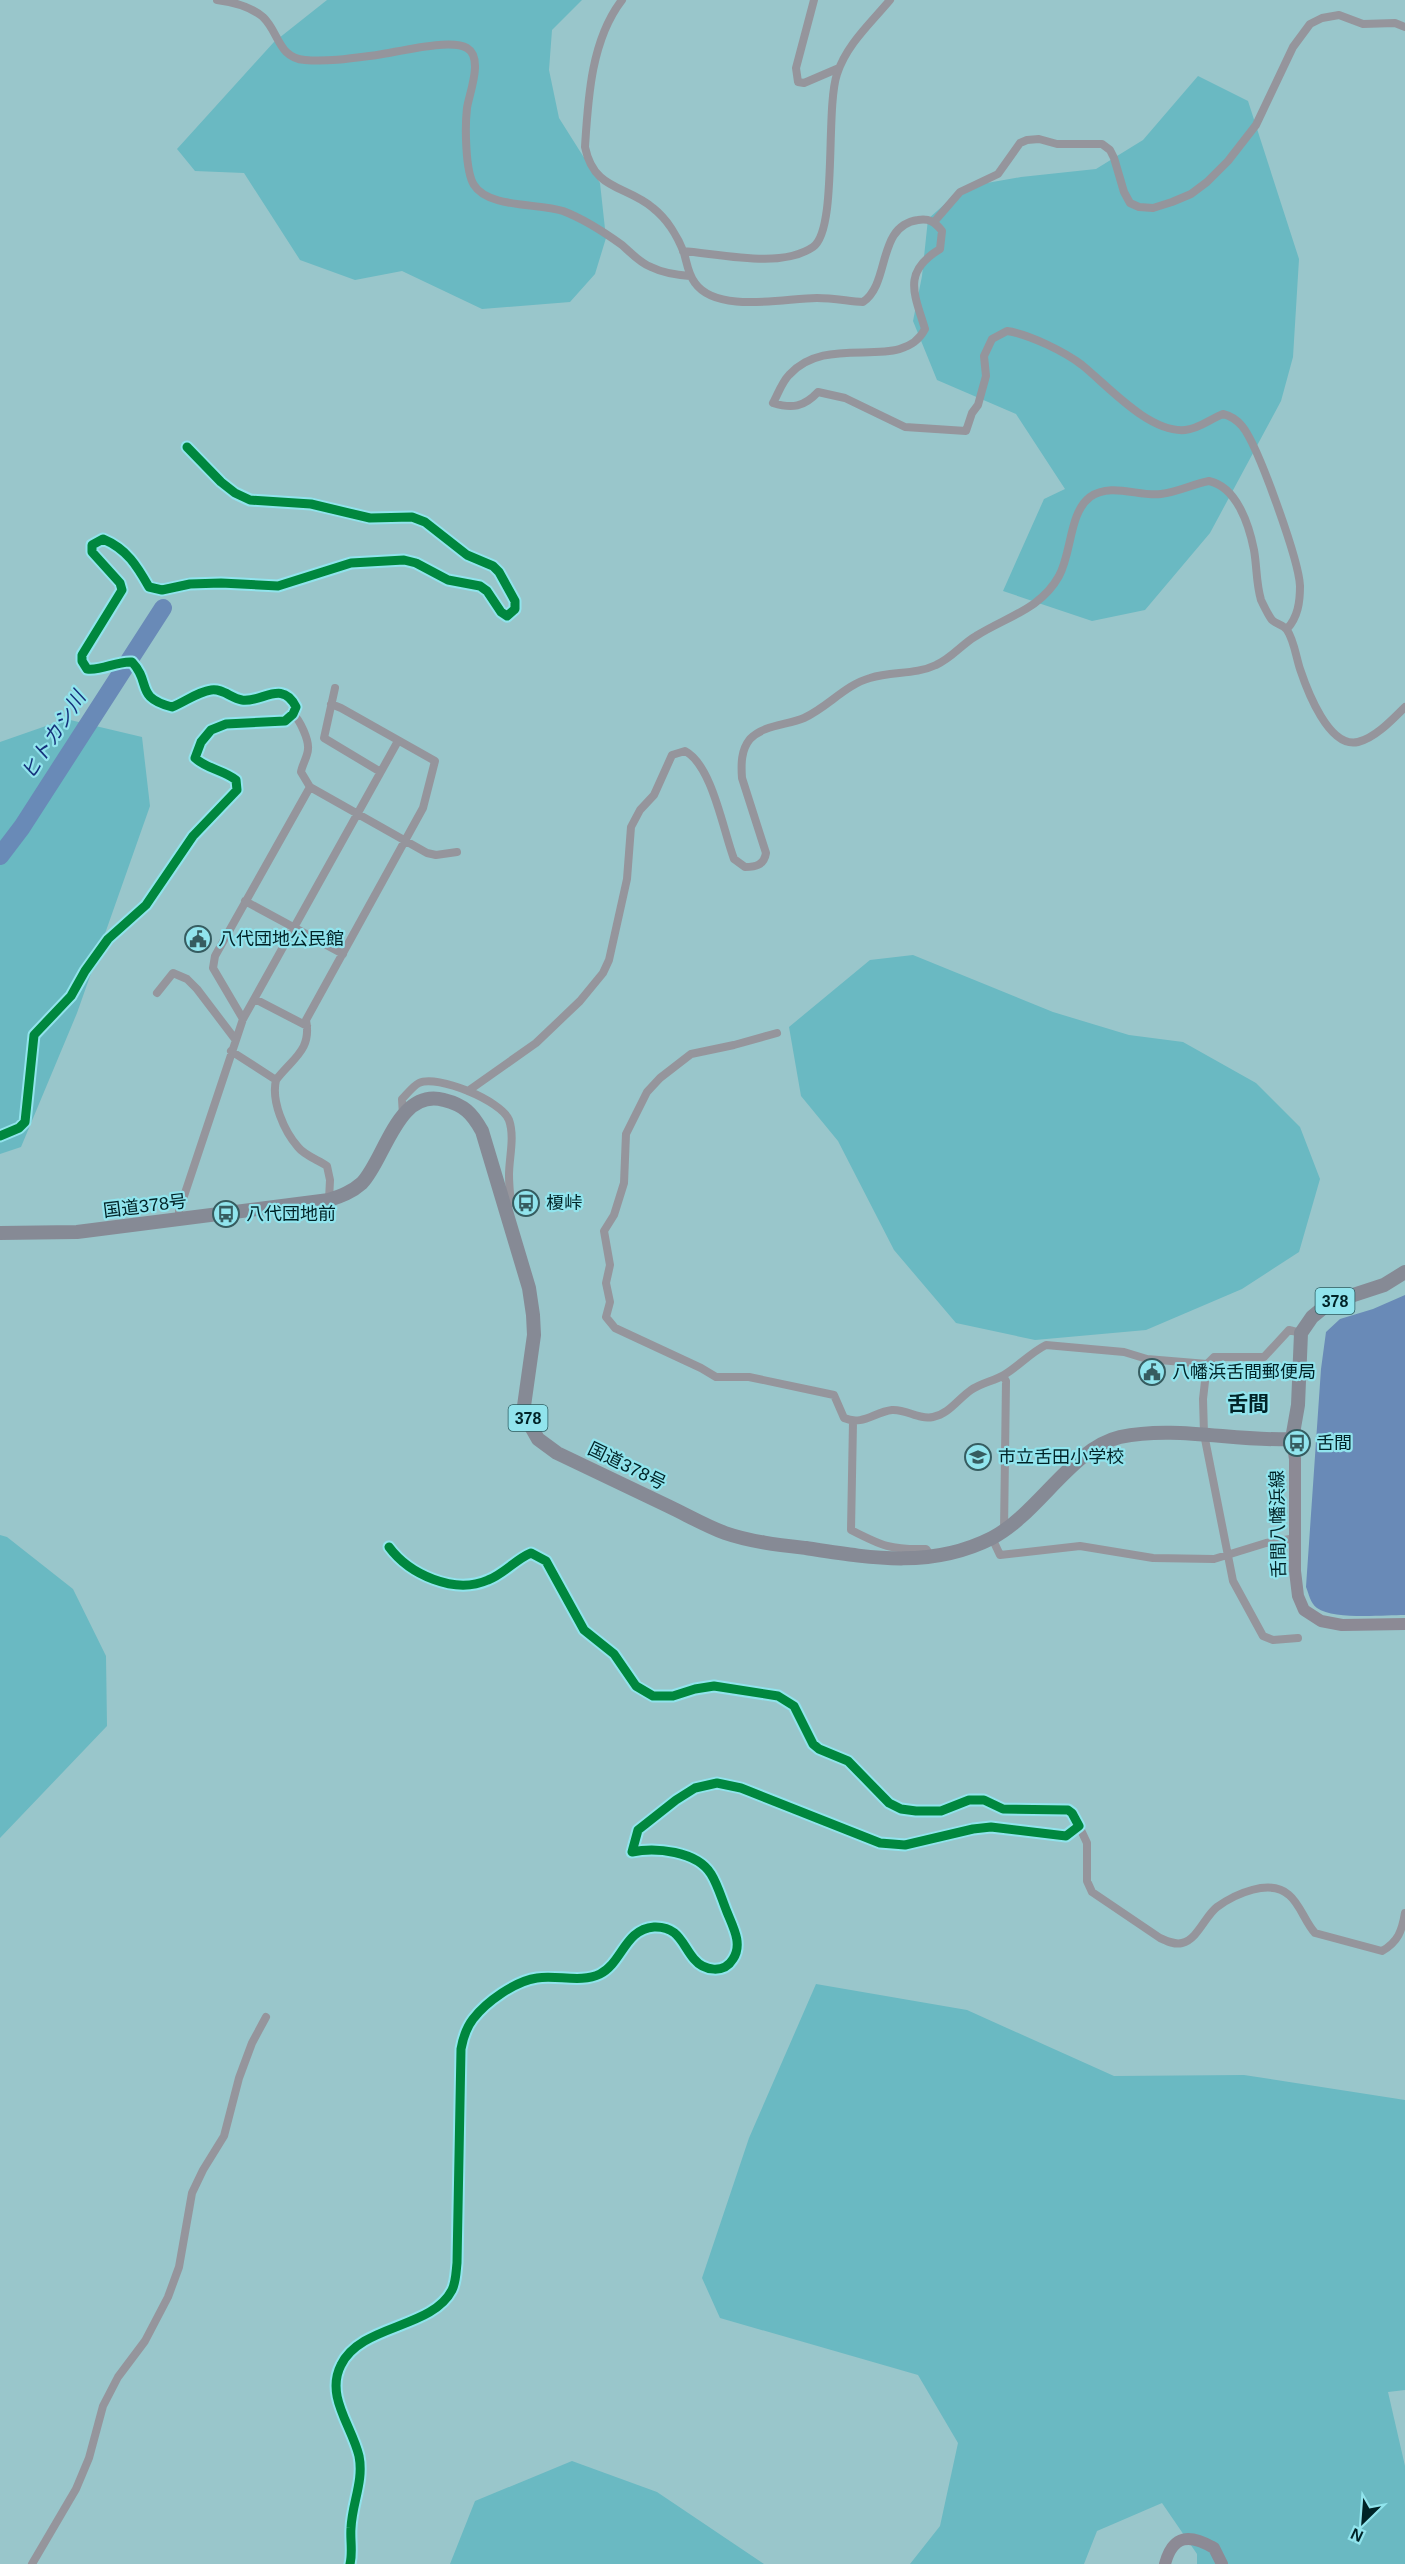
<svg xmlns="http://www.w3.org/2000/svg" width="1405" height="2564" font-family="Arial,'Noto Sans JP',sans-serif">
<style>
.green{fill:#6ab9c2}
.water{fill:#698ab7}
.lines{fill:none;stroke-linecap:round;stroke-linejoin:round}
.river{stroke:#698ab7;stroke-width:18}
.minor{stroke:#95959c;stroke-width:8}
.secondary{stroke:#8c8a95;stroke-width:12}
.trunk{stroke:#868a95;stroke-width:14}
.cycleway-casing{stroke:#91e4ed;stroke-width:13}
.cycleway{stroke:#00873e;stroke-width:9}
.labels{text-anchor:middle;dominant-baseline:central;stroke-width:4.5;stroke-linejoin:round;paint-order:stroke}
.shield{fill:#91e4ed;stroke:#2c5d62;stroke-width:1.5}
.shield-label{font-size:16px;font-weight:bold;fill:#002327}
.poi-label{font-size:18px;fill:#002327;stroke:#91e4ed;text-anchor:start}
.street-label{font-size:18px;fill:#002327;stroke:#91e4ed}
.water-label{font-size:20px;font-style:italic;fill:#15317b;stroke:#91e4ed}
.quarter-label{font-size:21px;font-weight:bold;fill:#002327;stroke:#91e4ed}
</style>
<rect width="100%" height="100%" fill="#99c6cb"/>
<path class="green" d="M 327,0 L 582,0 L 552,30 L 549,70 L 559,118 L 600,183 L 606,238 L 595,274 L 570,302 L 482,309 L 402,271 L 355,280 L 300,260 L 244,173 L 195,171 L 177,149 L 274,42 Z
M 1198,76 L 1248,101 L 1299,259 L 1293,357 L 1281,401 L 1210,533 L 1145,610 L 1092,621 L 1003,591 L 1044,499 L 1065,489 L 1016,414 L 937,380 L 913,321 L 922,276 L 928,219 L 964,187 L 1021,177 L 1096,169 L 1143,140 Z
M 66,719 L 142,737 L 150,806 L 77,1013 L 21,1147 L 0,1154 L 0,742 Z
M 913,955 L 1053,1012 L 1129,1035 L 1183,1042 L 1256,1083 L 1300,1127 L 1320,1179 L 1299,1252 L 1242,1289 L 1146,1330 L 1035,1340 L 956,1323 L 894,1250 L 838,1141 L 801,1096 L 789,1027 L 870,960 Z
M 0,1535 L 7,1537 L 73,1589 L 106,1656 L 107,1726 L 0,1838 Z
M 816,1984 L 967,2010 L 1114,2076 L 1244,2075 L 1405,2100 L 1405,2390 L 1388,2392 L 1405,2466 L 1405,2564 L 1197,2564 L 1197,2554 L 1162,2503 L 1097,2531 L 1084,2564 L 910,2564 L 940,2526 L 958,2443 L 918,2375 L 720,2318 L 702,2278 L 749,2138 Z
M 572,2461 L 657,2492 L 764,2564 L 450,2564 L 475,2501 Z"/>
<path class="water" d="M 1405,1295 L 1405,1615 C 1383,1615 1334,1620 1317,1608 C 1310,1603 1309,1594 1306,1587 L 1321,1369 L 1326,1332 L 1340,1319 L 1373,1309 Z"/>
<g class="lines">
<path class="river" d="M 0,856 L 22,827 L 163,608"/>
<path class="minor" d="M 217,0 C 233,2 250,6 263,17 C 279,32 278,58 305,60 C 329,62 354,58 377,55 C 398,52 451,38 467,48 C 484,58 469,94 467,108 C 465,125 465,171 474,185 C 488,208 538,203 563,211 C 584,219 604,232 622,245 C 631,253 640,263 651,267 C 663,273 677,275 690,276
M 622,0 C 591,40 588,99 585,147 C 594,191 626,185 653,208 C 667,219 678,237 684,253 C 687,263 688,274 695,283 C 717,314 785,298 817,298 C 833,298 848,301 863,302 C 891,283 876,226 918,220 C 929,218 935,222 942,231 L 940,249 C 902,272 914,293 925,329 C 902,374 828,331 789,375 C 782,382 778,394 773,403 C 792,409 804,407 818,392 L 845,398 L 905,427 L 966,431 L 972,413 L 978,405 L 986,376 L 984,356 L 992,339 L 1007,331 C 1029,334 1065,352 1082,365 C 1108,386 1149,433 1185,430 C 1199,429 1210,419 1223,414 C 1231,416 1237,420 1242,426 C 1258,445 1299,561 1300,586 C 1300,602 1298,617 1287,629
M 814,0 L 796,68 L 798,82 L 804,83 L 839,68
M 934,222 L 960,192 L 998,174 L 1020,143 L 1027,140 L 1039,139 L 1057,144 L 1102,144 L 1110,150 L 1114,158 L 1124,192 L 1130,203 L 1139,207 L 1153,208 L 1172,202 L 1191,194 L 1207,182 L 1228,161 L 1256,125 L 1293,47 L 1310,24 L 1322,18 L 1339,15 L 1363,24 L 1395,23 L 1405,27
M 683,251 C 720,254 781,269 813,247 C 838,230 825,110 837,74 C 847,44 870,24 890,0
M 335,688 L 324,738 L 379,771
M 293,714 C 300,720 309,740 308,749 C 308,756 302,765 301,772 L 310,787 L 427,853 L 436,855 L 457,852
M 245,901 L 343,954
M 157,993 L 173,973 L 187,979 L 197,989 L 235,1039
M 255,999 L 307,1026
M 243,1019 L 213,968 L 215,956 L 310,787
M 777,1033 L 734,1045 L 691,1054 L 660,1078 L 647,1092 L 626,1134 L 624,1183 L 614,1215 L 604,1231 L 610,1265 L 606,1283 L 610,1302 L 606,1317 L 615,1328 L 701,1368 L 716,1377 L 749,1377 L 834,1395 L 844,1418 C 863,1426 874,1412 892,1410 C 907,1409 918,1420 933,1417 C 949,1414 958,1399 971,1390 C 981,1383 994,1381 1004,1375 C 1019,1366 1030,1353 1046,1345 L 1124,1352 L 1147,1359 L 1207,1364
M 231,1051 L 276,1080 C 271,1101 284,1131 298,1147 C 304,1155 318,1160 327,1166 L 330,1180 L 329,1200
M 276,1080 C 293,1058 312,1050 306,1020 L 423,808 L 435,761 L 341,708 L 331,704
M 468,1091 L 536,1043 L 580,1001 L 603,973 L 609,960 L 627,879 L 631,827 L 640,810 L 654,795 L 672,755 L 685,751 C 712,765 723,830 734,859 L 745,867 C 756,867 764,865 766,853 L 742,778 C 741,764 741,750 750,739 C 763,725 788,725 804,718 C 828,707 845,685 870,678 C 892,671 915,675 936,665 C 952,658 962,644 976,636 C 1006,617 1041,609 1059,576 C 1072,552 1069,513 1090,497 C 1111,482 1139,497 1161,494 C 1178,492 1193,484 1209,481 C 1237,487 1249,525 1254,550 C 1257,567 1256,583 1261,600 C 1264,606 1268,615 1272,620 C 1276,624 1284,625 1287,630 C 1294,640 1296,657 1300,669 C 1307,690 1329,749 1358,742 C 1375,738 1392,720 1405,707
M 403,1115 L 402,1099 C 407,1094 413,1086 419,1083 C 437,1074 502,1101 509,1120 C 515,1137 509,1158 509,1175 C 509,1184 510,1194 511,1203 L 504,1208
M 0,1136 L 19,1128 L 25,1122 L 34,1035 L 71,996 L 85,971 L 108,939 L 146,905 L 193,836 L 237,790 L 236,780 C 223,770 207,769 195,758 L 201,742 L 211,730 L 226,724 L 285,721 L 293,714 L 296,707 C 282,679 262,703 242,700 C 231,698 222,688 211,690 C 197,692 185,702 172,707 C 134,697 152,683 132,662 C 116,661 102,671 87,669 L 82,661 L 82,655 L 122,590 L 120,583 L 92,552 L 92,545 L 103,539 C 127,549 137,566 149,587 L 162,590 L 190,584 L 221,583 L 278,586 L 351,563 L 404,560 L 416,563 L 448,580 L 480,586 L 487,591 L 501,612 L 507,616 L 515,609 L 515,601 L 499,572 L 493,566 L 467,555 L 425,522 L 412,517 L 370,518 L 311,504 L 250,500 L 235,493 L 221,482 L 187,447
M 179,1221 L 179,1211 L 243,1019 L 398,741
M 1003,1376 L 1006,1381 L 1004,1531
M 853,1422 L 851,1530 C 882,1546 891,1550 926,1549 L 932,1557
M 992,1538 L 1000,1555 L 1080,1546 L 1153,1558 L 1214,1559 L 1266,1543 L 1296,1538
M 1298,1638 L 1273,1640 L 1263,1636 L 1233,1581 L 1204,1434 L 1203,1399 L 1207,1364 L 1214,1357 L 1264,1357 L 1289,1330 L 1301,1333
M 1079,1826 L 1087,1843 L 1087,1881 L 1092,1892 L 1160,1938 C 1167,1941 1174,1945 1182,1943 C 1198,1939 1205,1916 1217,1907 C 1235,1894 1270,1878 1289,1895 C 1300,1904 1305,1922 1315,1933 L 1382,1951 C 1398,1942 1402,1931 1405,1913
M 32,2564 L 76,2489 L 89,2458 L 103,2406 L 118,2377 L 145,2341 L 168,2297 L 179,2267 L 192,2193 L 203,2170 L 224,2136 L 239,2078 L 252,2043 L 266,2017
M 350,2564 C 353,2552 350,2540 351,2528 C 352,2503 364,2481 359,2456 C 352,2426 325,2396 341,2365 C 361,2324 432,2329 452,2290 C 456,2282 456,2272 457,2263 L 461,2049 C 463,2038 466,2028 473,2019 C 486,2002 515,1981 537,1978 C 557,1975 582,1983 600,1974 C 622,1963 625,1929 654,1927 C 679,1926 682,1945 694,1959 C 704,1971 724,1974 733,1959 C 743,1944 733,1927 727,1912 C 722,1900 718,1885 711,1874 C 697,1851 655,1847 632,1852 L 638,1830 L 676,1800 L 695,1788 L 717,1783 L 741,1788 L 880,1843 L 905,1845 L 973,1829 L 991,1827 L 1066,1836 L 1079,1826 L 1072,1813 L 1068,1810 L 1003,1809 L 984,1800 L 969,1800 L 941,1811 L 916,1811 L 901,1809 L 889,1803 L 848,1761 L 819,1749 L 813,1744 L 794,1706 L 778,1696 L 714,1686 L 695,1689 L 673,1696 L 653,1696 L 636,1686 L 614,1654 L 584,1630 L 546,1561 L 531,1553 C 516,1559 504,1574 488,1580 C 454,1595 409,1574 389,1547"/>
<path class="secondary" d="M 1292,1439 L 1295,1459 L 1295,1571 L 1298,1596 L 1304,1610 L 1321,1621 L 1342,1625 L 1405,1624
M 1165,2564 C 1173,2534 1190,2534 1214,2548 L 1222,2564"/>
<path class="trunk" d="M 0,1233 L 77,1232 L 329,1200 C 341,1196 352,1192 362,1183 C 385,1159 398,1087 444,1100 C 464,1105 472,1113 482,1131 L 529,1288 L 533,1315 L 534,1335 L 524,1406 L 529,1423 L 538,1439 L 557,1453 C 594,1471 631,1488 668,1506 C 687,1515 706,1526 725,1533 C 751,1542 779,1545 806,1548 C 870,1558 931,1569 992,1538 C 1038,1514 1072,1448 1120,1437 C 1176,1425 1236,1442 1292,1439 L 1298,1405 L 1301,1333 L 1312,1317 L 1329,1303 L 1384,1285 L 1405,1272"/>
<defs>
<path id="cycleway" d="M 0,1136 L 19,1128 L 25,1122 L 34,1035 L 71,996 L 85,971 L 108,939 L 146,905 L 193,836 L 237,790 L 236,780 C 223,770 207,769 195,758 L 201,742 L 211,730 L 226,724 L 285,721 L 293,714 L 296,707 C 282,679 262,703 242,700 C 231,698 222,688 211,690 C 197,692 185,702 172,707 C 134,697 152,683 132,662 C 116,661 102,671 87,669 L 82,661 L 82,655 L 122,590 L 120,583 L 92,552 L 92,545 L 103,539 C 127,549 137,566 149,587 L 162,590 L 190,584 L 221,583 L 278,586 L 351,563 L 404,560 L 416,563 L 448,580 L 480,586 L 487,591 L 501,612 L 507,616 L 515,609 L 515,601 L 499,572 L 493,566 L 467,555 L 425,522 L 412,517 L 370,518 L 311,504 L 250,500 L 235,493 L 221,482 L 187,447
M 350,2564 C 353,2552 350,2540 351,2528 C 352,2503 364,2481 359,2456 C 352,2426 325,2396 341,2365 C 361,2324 432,2329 452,2290 C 456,2282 456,2272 457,2263 L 461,2049 C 463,2038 466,2028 473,2019 C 486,2002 515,1981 537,1978 C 557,1975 582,1983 600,1974 C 622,1963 625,1929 654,1927 C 679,1926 682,1945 694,1959 C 704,1971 724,1974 733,1959 C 743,1944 733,1927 727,1912 C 722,1900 718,1885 711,1874 C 697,1851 655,1847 632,1852 L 638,1830 L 676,1800 L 695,1788 L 717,1783 L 741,1788 L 880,1843 L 905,1845 L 973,1829 L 991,1827 L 1066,1836 L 1079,1826 L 1072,1813 L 1068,1810 L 1003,1809 L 984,1800 L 969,1800 L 941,1811 L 916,1811 L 901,1809 L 889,1803 L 848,1761 L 819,1749 L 813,1744 L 794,1706 L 778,1696 L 714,1686 L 695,1689 L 673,1696 L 653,1696 L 636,1686 L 614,1654 L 584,1630 L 546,1561 L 531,1553 C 516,1559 504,1574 488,1580 C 454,1595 409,1574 389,1547"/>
</defs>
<use href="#cycleway" class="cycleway-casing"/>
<use href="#cycleway" class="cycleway"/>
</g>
<defs>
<symbol id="civic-ring" viewBox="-11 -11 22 22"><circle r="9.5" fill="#91e4ed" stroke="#365c60" stroke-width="1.5"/><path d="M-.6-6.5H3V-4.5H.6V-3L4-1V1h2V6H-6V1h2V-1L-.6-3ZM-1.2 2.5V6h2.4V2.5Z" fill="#365c60"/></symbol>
<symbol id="bus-ring" viewBox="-11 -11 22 22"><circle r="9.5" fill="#91e4ed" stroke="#365c60" stroke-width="1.5"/><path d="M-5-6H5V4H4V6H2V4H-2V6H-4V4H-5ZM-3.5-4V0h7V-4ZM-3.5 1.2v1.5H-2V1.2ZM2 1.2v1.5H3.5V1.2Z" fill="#365c60"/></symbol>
<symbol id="school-ring" viewBox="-11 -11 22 22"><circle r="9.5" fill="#91e4ed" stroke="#365c60" stroke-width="1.5"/><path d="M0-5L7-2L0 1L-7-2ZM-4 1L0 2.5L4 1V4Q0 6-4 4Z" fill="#365c60"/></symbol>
</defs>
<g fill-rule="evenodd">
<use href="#civic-ring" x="183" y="924" width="30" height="30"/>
<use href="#bus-ring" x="511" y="1188" width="30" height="30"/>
<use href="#bus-ring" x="211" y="1199" width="30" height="30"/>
<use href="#civic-ring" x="1137" y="1357" width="30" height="30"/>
<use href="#bus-ring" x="1282" y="1428" width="30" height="30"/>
<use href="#school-ring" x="963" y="1442" width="30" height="30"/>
</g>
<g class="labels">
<g class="shield">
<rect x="1315.5" y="1288" width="39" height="26" rx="4.5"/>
<rect x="508.5" y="1405" width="39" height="26" rx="4.5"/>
</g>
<g class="shield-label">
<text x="1335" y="1301">378</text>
<text x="528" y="1418">378</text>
</g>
<g class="poi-label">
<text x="218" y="939">八代団地公民館</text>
<text x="546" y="1203">榎峠</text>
<text x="246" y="1214">八代団地前</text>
<text x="1172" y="1372">八幡浜舌間郵便局</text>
<text x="1316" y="1443">舌間</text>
<text x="998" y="1457">市立舌田小学校</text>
</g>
<g class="street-label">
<text transform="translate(145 1206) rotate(-7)">国道378号</text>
<text transform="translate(627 1466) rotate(26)">国道378号</text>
<text transform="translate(1278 1524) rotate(-91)">舌間八幡浜線</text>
</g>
<g class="water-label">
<text transform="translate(53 735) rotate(-57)">ヒトカシ川</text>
</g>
<g class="quarter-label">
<text x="1248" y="1403">舌間</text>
</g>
</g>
<g transform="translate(1363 2522) rotate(205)" stroke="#91e4ed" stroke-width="4.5" paint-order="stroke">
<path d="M0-4.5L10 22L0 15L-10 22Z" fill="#002327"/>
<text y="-9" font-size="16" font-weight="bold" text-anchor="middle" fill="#002327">N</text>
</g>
</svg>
